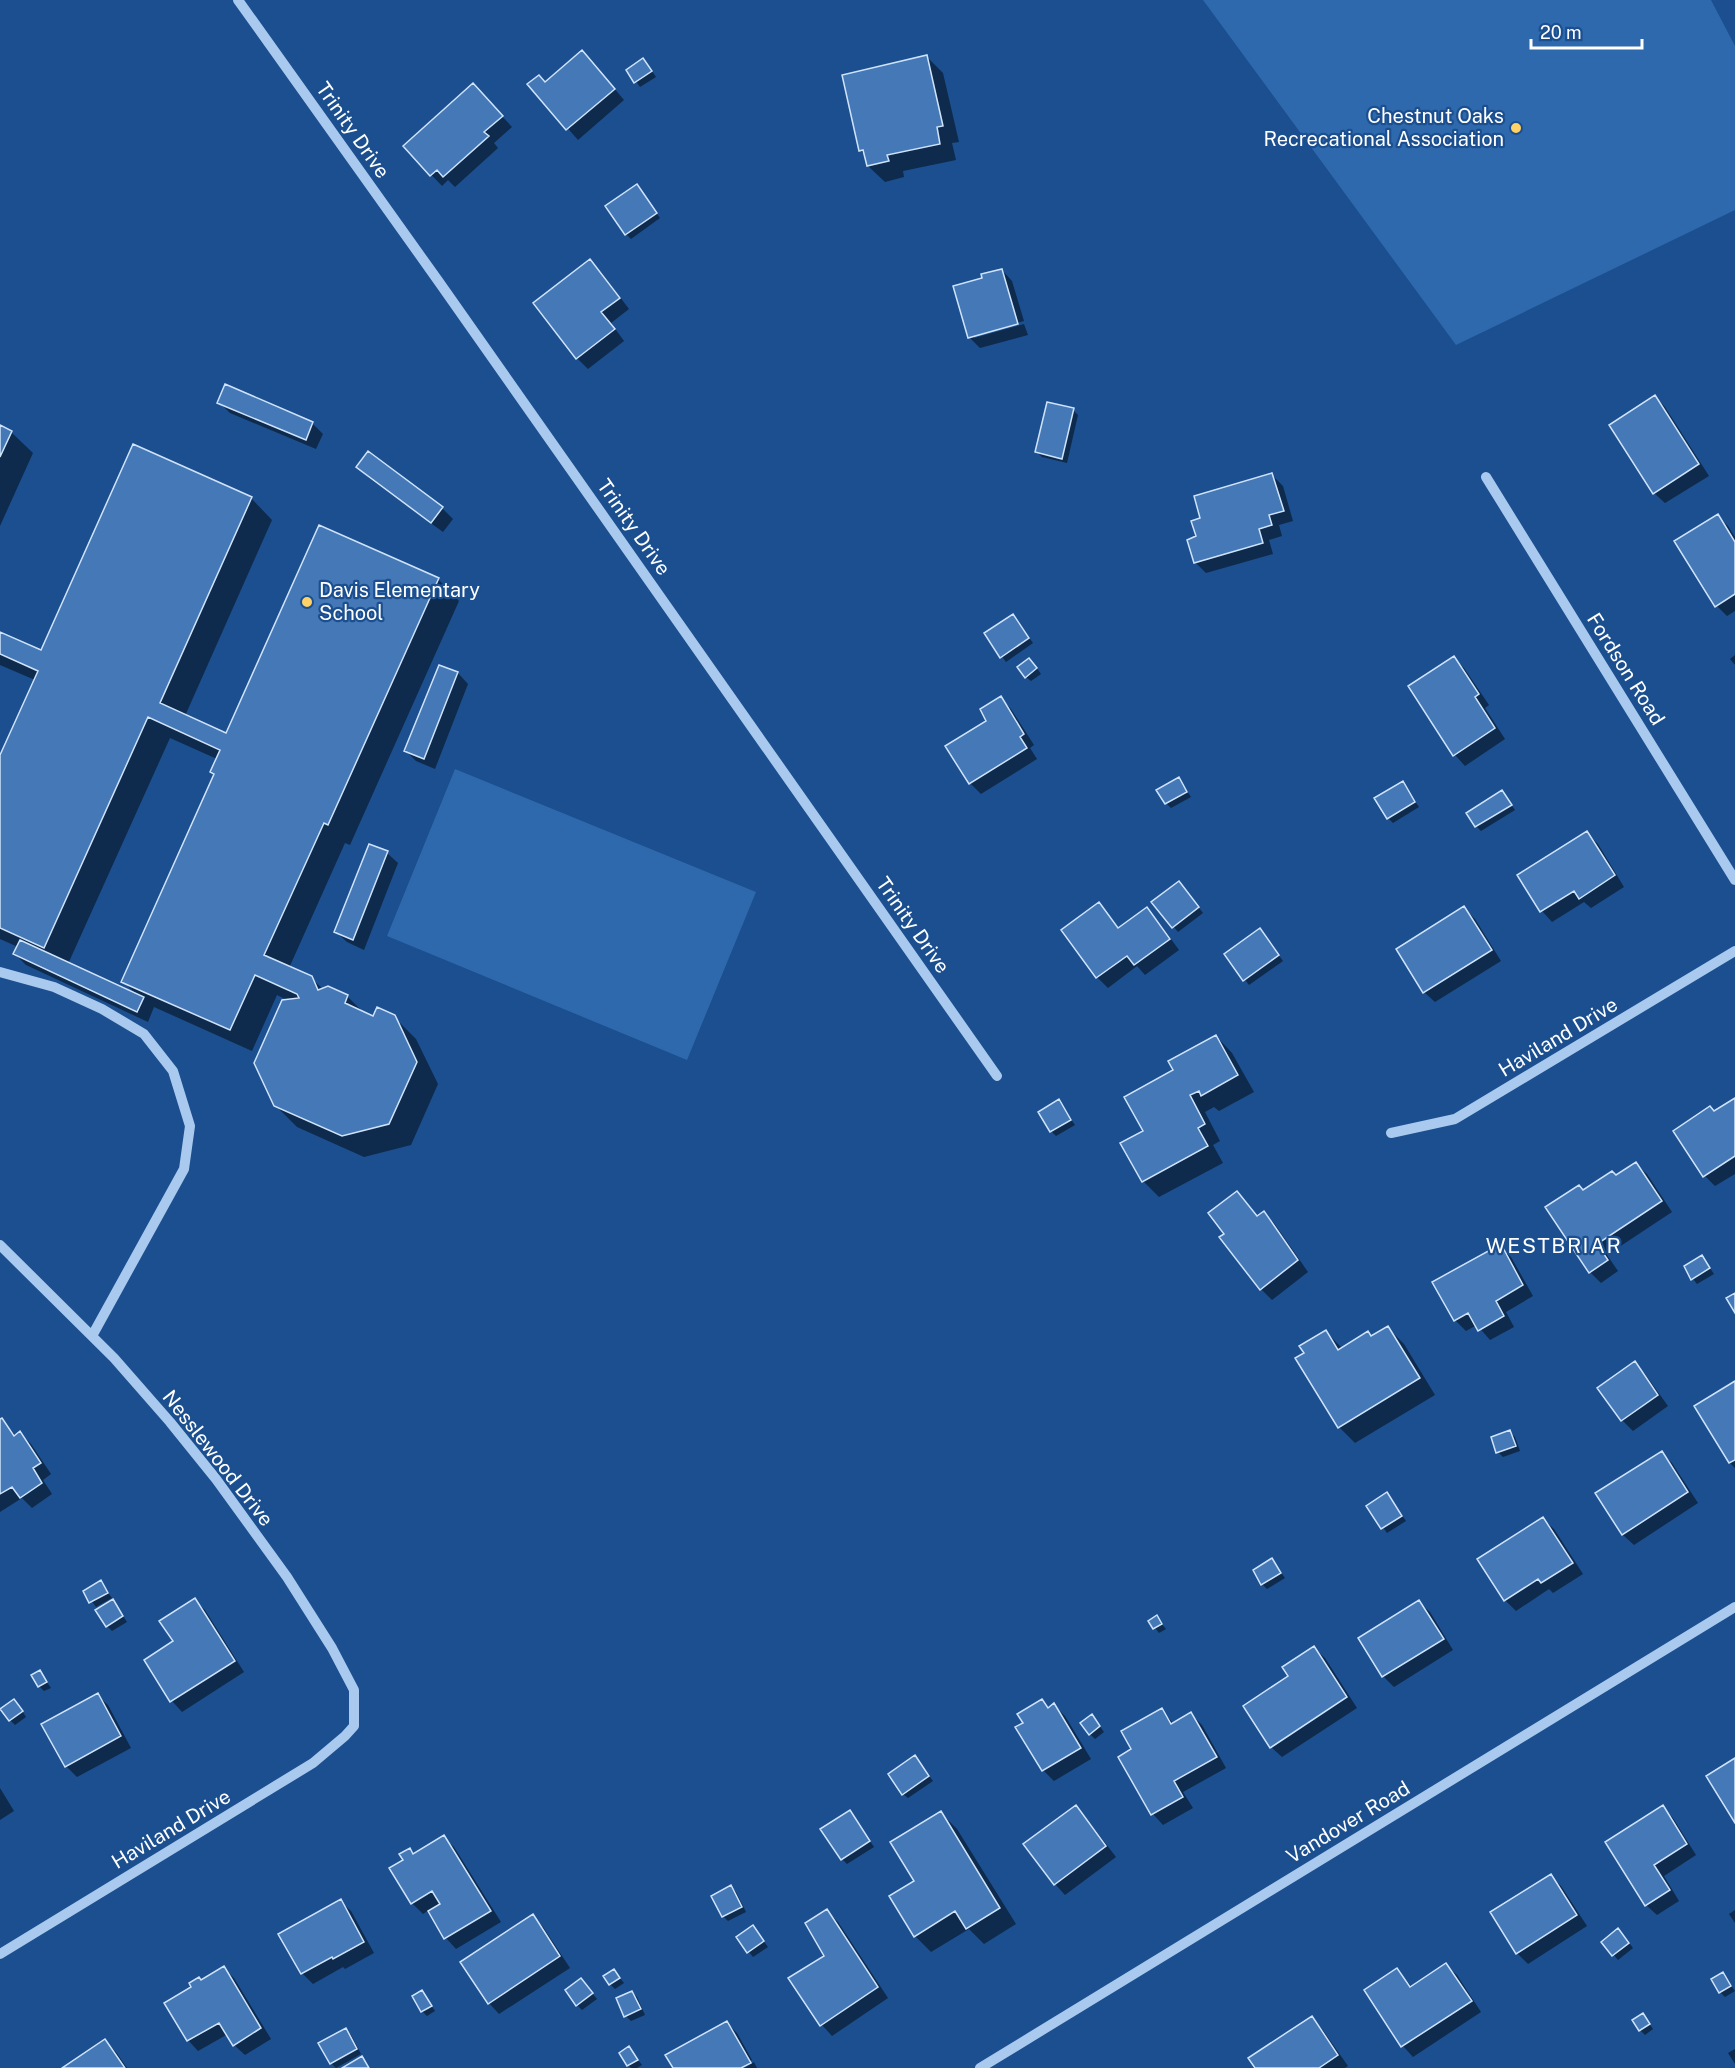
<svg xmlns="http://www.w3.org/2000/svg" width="1735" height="2068" font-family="'Public Sans',sans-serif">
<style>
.green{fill:#2e69ad}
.shadow{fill:#0007;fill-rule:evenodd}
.building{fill:#4478b7;stroke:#cfe3fa;stroke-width:1.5}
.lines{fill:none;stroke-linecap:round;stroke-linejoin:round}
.minor{stroke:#a9c9ee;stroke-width:10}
.poi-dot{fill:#ffd166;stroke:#1b4f8f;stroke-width:2}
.labels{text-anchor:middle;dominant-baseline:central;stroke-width:4.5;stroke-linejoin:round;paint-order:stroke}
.poi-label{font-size:20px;fill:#fff;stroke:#1b4f8f;text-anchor:end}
.street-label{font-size:20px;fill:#fff;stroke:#1b4f8f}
.neighbourhood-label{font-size:21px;letter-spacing:1.5px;fill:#fff;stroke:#1b4f8f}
</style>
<rect width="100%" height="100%" fill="#1b4f8f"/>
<path class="green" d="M 1203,0 L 1711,0 L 1735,46 L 1735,210 L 1456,345 Z
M 455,769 L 756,892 L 687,1060 L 387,936 Z"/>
<path class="shadow" d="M 927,57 L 943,73 L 959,142 L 952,143 L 956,160 L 903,171 L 904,177 L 885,182 L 868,166 L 866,156 L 860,150 Z
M 593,63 L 624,100 L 578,140 L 529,84 L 545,83 Z
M 648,65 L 656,77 L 640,87 L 628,70 Z
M 483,96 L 512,127 L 494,143 L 498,148 L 455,187 L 448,180 L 442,186 L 405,147 Z
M 641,191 L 660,218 L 631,239 L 626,234 Z
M 590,261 L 601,272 L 629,309 L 611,323 L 624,341 L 588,369 L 577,358 Z
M 1002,270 L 1012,281 L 1024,321 L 974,335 L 974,338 L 1024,324 L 1028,335 L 980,348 L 969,337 L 984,279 Z
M 1655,396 L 1665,407 L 1709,476 L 1665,503 L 1654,493 Z
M 219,402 L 312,423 L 323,434 L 316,449 L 230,413 Z
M 1073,410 L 1078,415 L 1067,463 L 1042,457 L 1037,452 Z
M 0,427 L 11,432 L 33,453 L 0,526 Z
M 368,453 L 442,508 L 453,519 L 443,532 L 369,478 L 358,467 Z
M 1272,475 L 1283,486 L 1293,521 L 1279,525 L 1282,536 L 1269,540 L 1273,554 L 1206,573 L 1195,562 L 1202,519 Z
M 251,498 L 272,520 L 185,716 L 227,735 L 438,579 L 459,601 L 350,845 L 345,843 L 289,968 L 311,978 L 323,989 L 347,996 L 365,1014 L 374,1018 L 394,1017 L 416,1039 L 438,1084 L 411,1145 L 364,1157 L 297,1127 L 275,1105 L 289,1001 L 277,995 L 252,1051 L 154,1007 L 148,1022 L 26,965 L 15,954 L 18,947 L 0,939 L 0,759 L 35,680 L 0,665 L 0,634 L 42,652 ZM 170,738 L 217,759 L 215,775 L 123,981 L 137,995 L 68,964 Z
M 1717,515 L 1728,526 L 1735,537 L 1735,611 L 1727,616 L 1717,606 Z
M 1017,621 L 1033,643 L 1006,662 L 986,634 Z
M 1735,655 L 1735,665 L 1730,659 Z
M 1454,658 L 1464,668 L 1489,705 L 1485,708 L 1505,739 L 1465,766 L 1455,755 L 1410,686 Z
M 1034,664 L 1041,674 L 1031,681 L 1026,677 Z
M 458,673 L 468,684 L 435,769 L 416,761 L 406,751 Z
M 1000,698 L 1011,709 L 1034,745 L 1030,748 L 1037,759 L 981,794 L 970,783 L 948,747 L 988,721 Z
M 1179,779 L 1191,797 L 1171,808 L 1166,803 Z
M 1402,783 L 1419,807 L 1393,823 L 1388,818 Z
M 1502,792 L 1515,810 L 1481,831 L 1476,826 Z
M 1587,833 L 1598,844 L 1624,887 L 1591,908 L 1584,902 L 1552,922 L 1542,911 Z
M 387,853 L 398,863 L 364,950 L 347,942 L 336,932 Z
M 1183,887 L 1203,913 L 1178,932 L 1153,902 Z
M 1099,904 L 1120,929 L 1147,909 L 1157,920 L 1179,950 L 1145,975 L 1137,966 L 1108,988 L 1097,977 L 1063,930 Z
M 1464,908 L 1475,919 L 1501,961 L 1435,1002 L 1424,992 Z
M 1264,935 L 1283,961 L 1249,985 L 1226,954 Z
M 1216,1036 L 1232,1053 L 1254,1092 L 1219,1111 L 1214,1107 L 1205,1112 L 1220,1141 L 1213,1145 L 1223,1163 L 1159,1197 L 1143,1181 L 1145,1131 Z
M 1735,1100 L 1735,1174 L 1715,1186 L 1705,1176 L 1715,1113 Z
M 1058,1101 L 1075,1125 L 1056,1136 L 1051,1131 Z
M 1636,1164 L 1647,1174 L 1672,1212 L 1607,1255 L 1618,1271 L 1601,1283 L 1590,1272 L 1584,1192 L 1616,1177 Z
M 1237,1193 L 1258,1217 L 1264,1213 L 1274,1223 L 1308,1272 L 1272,1300 L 1261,1289 L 1226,1234 Z
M 1500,1246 L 1511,1257 L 1533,1296 L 1506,1312 L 1514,1327 L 1490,1340 L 1477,1325 L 1466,1331 L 1455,1320 Z
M 1702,1256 L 1714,1274 L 1697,1284 L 1693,1279 Z
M 1387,1327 L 1404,1344 L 1435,1395 L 1355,1443 L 1339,1427 L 1306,1353 L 1326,1332 L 1343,1349 L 1372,1337 Z
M 1635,1363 L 1645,1374 L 1668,1406 L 1633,1431 L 1622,1420 L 1599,1389 Z
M 1735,1383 L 1735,1468 L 1730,1463 Z
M 2,1420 L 16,1436 L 20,1433 L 31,1444 L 51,1474 L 43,1480 L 52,1494 L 32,1508 L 22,1498 L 0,1512 L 0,1421 Z
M 1510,1432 L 1515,1437 L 1520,1451 L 1503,1457 L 1498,1452 L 1493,1438 Z
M 1662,1453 L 1672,1463 L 1698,1503 L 1634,1545 L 1623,1535 L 1597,1494 Z
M 1387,1494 L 1406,1521 L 1387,1533 L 1368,1506 Z
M 1543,1519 L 1554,1529 L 1583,1574 L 1553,1593 L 1549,1589 L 1516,1611 L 1505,1600 Z
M 1272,1560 L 1285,1578 L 1267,1589 L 1262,1584 Z
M 100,1582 L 112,1598 L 96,1607 L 85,1592 Z
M 195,1600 L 205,1610 L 244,1672 L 182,1712 L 172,1701 L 175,1641 Z
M 113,1601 L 127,1622 L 112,1631 L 107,1626 Z
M 1419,1602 L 1430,1612 L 1453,1650 L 1394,1687 L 1383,1676 Z
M 1156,1617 L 1166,1629 L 1159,1633 L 1150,1621 Z
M 1314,1648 L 1325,1658 L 1357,1708 L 1282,1757 L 1271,1747 L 1290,1677 Z
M 40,1672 L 51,1688 L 44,1691 L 39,1686 Z
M 97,1695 L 108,1705 L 131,1748 L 77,1777 L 66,1766 Z
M 1042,1701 L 1049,1708 L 1054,1705 L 1065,1716 L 1091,1759 L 1054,1781 L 1043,1770 L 1017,1727 L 1025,1723 Z
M 19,1706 L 26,1717 L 15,1725 L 10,1720 Z
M 1161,1710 L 1174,1724 L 1191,1714 L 1202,1725 L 1226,1768 L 1183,1792 L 1193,1808 L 1163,1825 L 1153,1814 L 1120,1757 L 1133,1750 Z
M 1096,1721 L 1104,1732 L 1095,1739 L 1090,1734 Z
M 915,1757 L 933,1781 L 908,1798 L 903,1794 Z
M 0,1788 L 14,1811 L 0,1820 Z
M 1076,1807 L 1086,1818 L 1116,1857 L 1065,1895 L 1055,1884 Z
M 1663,1807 L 1673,1818 L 1696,1855 L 1664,1876 L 1679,1901 L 1657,1915 L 1646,1905 Z
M 850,1812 L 874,1847 L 847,1864 L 842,1859 Z
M 941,1813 L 957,1829 L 1016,1924 L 984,1944 L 969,1929 L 931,1952 L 915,1936 L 916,1881 Z
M 443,1837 L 454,1847 L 501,1922 L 456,1949 L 446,1938 L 429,1910 L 423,1914 L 412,1903 L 391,1869 L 405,1861 L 410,1850 L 415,1855 Z
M 1551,1876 L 1561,1886 L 1587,1926 L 1528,1964 L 1517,1953 Z
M 731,1887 L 736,1892 L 746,1912 L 728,1921 L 723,1916 Z
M 340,1901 L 351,1911 L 374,1953 L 345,1969 L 343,1967 L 313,1984 L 302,1973 L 280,1934 Z
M 1735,1910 L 1735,1923 L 1729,1914 Z
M 827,1911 L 838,1922 L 888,1998 L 832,2036 L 822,2025 Z
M 533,1916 L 543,1927 L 570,1968 L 499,2014 L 489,2003 Z
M 753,1927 L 768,1947 L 753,1957 L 738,1938 Z
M 1623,1935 L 1633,1948 L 1618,1960 L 1603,1942 Z
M 1446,1965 L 1457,1975 L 1481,2012 L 1413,2057 L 1403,2046 L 1366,1990 L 1397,1970 L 1412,1987 Z
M 224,1968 L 234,1978 L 271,2039 L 245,2055 L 234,2045 L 228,2034 L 198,2051 L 188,2040 L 201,1981 Z
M 614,1971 L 624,1983 L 615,1989 L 610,1984 Z
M 1723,1974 L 1735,1991 L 1725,1997 L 1720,1992 Z
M 581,1980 L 597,1999 L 582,2010 L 577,2005 Z
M 422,1992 L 435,2011 L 427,2016 L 422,2011 Z
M 632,1992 L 637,1997 L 645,2015 L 631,2021 L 626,2016 L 618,1999 Z
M 1311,2018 L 1322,2029 L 1348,2066 L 1345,2068 L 1257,2068 Z
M 1647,2020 L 1653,2029 L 1645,2035 L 1640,2030 Z
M 727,2023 L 737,2033 L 752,2060 L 738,2068 L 674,2068 Z
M 346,2030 L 351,2035 L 361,2054 L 336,2068 L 331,2063 Z
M 105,2041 L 116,2052 L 127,2068 L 65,2068 Z
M 629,2048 L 642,2065 L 637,2068 L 631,2068 L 628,2065 Z
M 1735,2049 L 1735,2064 L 1728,2053 Z
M 754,2062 L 757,2068 L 744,2068 Z"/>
<path class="building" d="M 582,50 L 615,89 L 566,130 L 527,84 L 539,75 L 545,82 Z
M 927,55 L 943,126 L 937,127 L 940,144 L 887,155 L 889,161 L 867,166 L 863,150 L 859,151 L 842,75 Z
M 643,58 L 652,71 L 634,83 L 626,70 Z
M 473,83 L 503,116 L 484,132 L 489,136 L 443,177 L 437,170 L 430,176 L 403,146 Z
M 637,184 L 657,213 L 625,235 L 605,206 Z
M 590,259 L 620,298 L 601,312 L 615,329 L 576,359 L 533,303 Z
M 1002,269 L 1018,324 L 968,338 L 953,286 L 982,278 L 981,274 Z
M 225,384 L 313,422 L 306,440 L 217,403 Z
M 1655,395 L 1699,464 L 1653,494 L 1609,425 Z
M 1047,402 L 1074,408 L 1062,459 L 1035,452 Z
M 0,425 L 12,431 L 0,457 Z
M 133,444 L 252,497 L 160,703 L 226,733 L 319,525 L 439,578 L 328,825 L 324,823 L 264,955 L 312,976 L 318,990 L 328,986 L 348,995 L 345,1003 L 373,1016 L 377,1007 L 395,1015 L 417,1062 L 389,1124 L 342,1136 L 274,1106 L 254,1063 L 282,1000 L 299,998 L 297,994 L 255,975 L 230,1030 L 121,982 L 214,774 L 210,772 L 220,750 L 148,717 L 44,948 L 0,928 L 0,755 L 38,671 L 0,654 L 0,632 L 41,650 Z
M 368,451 L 443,507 L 431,523 L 356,467 Z
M 1272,473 L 1284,511 L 1269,515 L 1272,525 L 1259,529 L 1263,543 L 1194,563 L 1187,540 L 1196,536 L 1191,521 L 1200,518 L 1194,496 Z
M 1718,514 L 1735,542 L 1735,594 L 1715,607 L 1674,541 Z
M 1013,614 L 1029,638 L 1000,658 L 984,633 Z
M 1454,656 L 1479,694 L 1475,697 L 1495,728 L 1453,756 L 1408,686 Z
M 1029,658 L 1037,668 L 1025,678 L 1017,667 Z
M 439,665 L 458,672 L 424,759 L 404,751 Z
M 1001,696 L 1024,734 L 1020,737 L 1027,748 L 969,784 L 945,746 L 986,721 L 980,709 Z
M 1179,777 L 1187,792 L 1165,804 L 1156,790 Z
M 1403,781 L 1415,802 L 1387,819 L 1374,798 Z
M 1502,790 L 1512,805 L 1475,827 L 1466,813 Z
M 1587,831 L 1615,875 L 1579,899 L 1574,891 L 1540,912 L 1517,875 Z
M 369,844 L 388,851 L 353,940 L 334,932 Z
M 1179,881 L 1199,907 L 1172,928 L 1151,902 Z
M 1099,902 L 1118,928 L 1147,907 L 1170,939 L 1134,965 L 1127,956 L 1096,978 L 1061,930 Z
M 1464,906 L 1492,950 L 1423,993 L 1396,949 Z
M 1260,928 L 1279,955 L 1243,981 L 1224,954 Z
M 20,940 L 144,997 L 137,1012 L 13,954 Z
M 1216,1035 L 1238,1075 L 1201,1096 L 1199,1091 L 1190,1095 L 1205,1124 L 1198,1128 L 1208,1146 L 1142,1182 L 1120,1143 L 1143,1131 L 1124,1097 L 1173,1070 L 1168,1061 Z
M 1735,1098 L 1735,1156 L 1703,1177 L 1673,1131 L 1710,1106 L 1714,1111 Z
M 1059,1099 L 1071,1120 L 1050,1132 L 1038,1112 Z
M 1636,1162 L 1662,1201 L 1597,1244 L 1608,1260 L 1589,1273 L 1545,1207 L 1579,1185 L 1583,1190 L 1612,1171 L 1616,1175 Z
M 1237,1191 L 1257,1216 L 1264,1211 L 1298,1260 L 1260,1290 L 1219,1237 L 1224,1234 L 1208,1213 Z
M 1501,1244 L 1523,1285 L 1496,1301 L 1504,1316 L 1478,1331 L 1468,1313 L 1454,1321 L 1432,1282 Z
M 1702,1255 L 1710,1268 L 1691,1280 L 1684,1266 Z
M 1735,1293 L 1735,1313 L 1726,1298 Z
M 1388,1326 L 1420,1378 L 1338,1428 L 1295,1358 L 1304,1353 L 1299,1346 L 1326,1330 L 1338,1350 L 1368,1331 L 1371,1336 Z
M 1635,1361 L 1658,1395 L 1621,1421 L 1597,1388 Z
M 1735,1381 L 1735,1460 L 1729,1463 L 1694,1406 Z
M 2,1418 L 14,1436 L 20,1431 L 41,1463 L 33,1468 L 42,1483 L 20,1498 L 12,1487 L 0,1494 L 0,1419 Z
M 1510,1430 L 1516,1446 L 1496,1453 L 1491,1437 Z
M 1662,1451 L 1688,1492 L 1622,1535 L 1595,1493 Z
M 1387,1492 L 1402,1516 L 1381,1529 L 1366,1506 Z
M 1543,1517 L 1573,1563 L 1541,1583 L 1538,1579 L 1504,1601 L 1477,1559 Z
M 1272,1558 L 1281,1573 L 1261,1585 L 1253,1570 Z
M 101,1580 L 108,1593 L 89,1603 L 83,1591 Z
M 195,1598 L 235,1661 L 170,1702 L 144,1660 L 173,1641 L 159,1621 Z
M 113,1599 L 123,1616 L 106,1627 L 95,1610 Z
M 1419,1600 L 1444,1639 L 1382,1677 L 1358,1638 Z
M 1157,1615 L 1162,1624 L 1153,1629 L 1148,1621 Z
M 1314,1646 L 1347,1697 L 1270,1748 L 1243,1706 L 1288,1676 L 1282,1667 Z
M 40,1670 L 47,1682 L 38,1687 L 31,1675 Z
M 98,1693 L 121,1736 L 65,1767 L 41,1724 Z
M 14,1699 L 23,1711 L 9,1721 L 0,1709 Z
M 1042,1699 L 1048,1708 L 1054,1703 L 1081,1748 L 1042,1771 L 1015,1727 L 1023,1723 L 1017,1714 Z
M 1162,1708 L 1171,1724 L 1191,1712 L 1217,1757 L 1174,1781 L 1183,1797 L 1151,1815 L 1118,1757 L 1131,1749 L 1121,1731 Z
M 1092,1714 L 1100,1726 L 1089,1735 L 1080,1723 Z
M 915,1755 L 929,1776 L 902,1795 L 888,1774 Z
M 1735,1758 L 1735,1823 L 1706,1776 Z
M 1076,1805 L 1106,1846 L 1054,1885 L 1023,1844 Z
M 1663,1805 L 1687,1844 L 1654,1865 L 1670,1890 L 1645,1906 L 1605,1842 Z
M 850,1810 L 870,1841 L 841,1860 L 820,1829 Z
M 941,1811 L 1000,1908 L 966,1929 L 955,1911 L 914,1937 L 889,1896 L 914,1881 L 890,1842 Z
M 444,1835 L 491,1911 L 444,1939 L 428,1911 L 440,1904 L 432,1891 L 411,1904 L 389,1868 L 403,1860 L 399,1854 L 410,1848 L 413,1854 Z
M 1551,1874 L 1577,1915 L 1516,1954 L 1490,1912 Z
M 731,1885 L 742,1907 L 722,1917 L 711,1896 Z
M 341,1899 L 364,1942 L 333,1959 L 332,1957 L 301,1974 L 278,1934 Z
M 827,1909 L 878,1987 L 820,2026 L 788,1978 L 824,1956 L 805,1923 Z
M 533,1914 L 560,1956 L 488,2004 L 460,1962 Z
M 753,1925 L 764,1941 L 747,1953 L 736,1937 Z
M 1618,1928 L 1629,1943 L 1612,1956 L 1601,1942 Z
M 1446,1963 L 1472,2001 L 1401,2047 L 1364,1990 L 1397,1968 L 1410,1987 Z
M 224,1966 L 261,2028 L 233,2046 L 219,2023 L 187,2041 L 164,2003 L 191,1987 L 189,1983 L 199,1977 L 201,1980 Z
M 614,1969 L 620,1978 L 609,1985 L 603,1976 Z
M 1723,1972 L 1731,1986 L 1719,1993 L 1711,1979 Z
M 581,1978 L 593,1993 L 576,2006 L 565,1990 Z
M 422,1990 L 432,2006 L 421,2012 L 412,1996 Z
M 632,1991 L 641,2009 L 624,2017 L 616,1998 Z
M 1643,2013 L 1650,2024 L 1639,2031 L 1632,2020 Z
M 1312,2016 L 1338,2055 L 1319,2068 L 1255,2068 L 1248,2058 Z
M 727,2021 L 751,2063 L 741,2068 L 673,2068 L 665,2055 Z
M 346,2028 L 357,2049 L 330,2064 L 318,2043 Z
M 105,2039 L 125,2068 L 62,2068 Z
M 629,2046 L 638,2060 L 627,2066 L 619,2053 Z
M 362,2056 L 369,2068 L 342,2068 Z"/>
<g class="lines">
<path class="minor" d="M 238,0 L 439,282 L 997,1076
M 1486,477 L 1735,880
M 0,972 L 54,987 L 102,1009 L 144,1034 L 173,1071 L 190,1126 L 184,1169 L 92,1336
M 1391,1133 L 1455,1119 L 1735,951
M 0,1245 L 114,1358 L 170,1422 L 216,1479 L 287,1577 L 332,1648 L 354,1690 L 354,1726 L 345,1736 L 313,1763 L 0,1954
M 980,2068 L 1735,1607"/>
</g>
<g class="poi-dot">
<circle cx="1516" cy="128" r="6"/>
<circle cx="307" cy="602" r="6"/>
</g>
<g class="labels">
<g class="poi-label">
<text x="1504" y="116">Chestnut Oaks<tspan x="1504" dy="23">Recrecational Association</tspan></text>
<text x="319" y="590" text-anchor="start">Davis Elementary<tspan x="319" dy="23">School</tspan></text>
</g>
<g class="street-label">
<text transform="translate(353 130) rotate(55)">Trinity Drive</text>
<text transform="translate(634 527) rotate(55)">Trinity Drive</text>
<text transform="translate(1626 669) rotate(58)">Fordson Road</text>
<text transform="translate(913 925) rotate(55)">Trinity Drive</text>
<text transform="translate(1558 1037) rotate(-31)">Haviland Drive</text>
<text transform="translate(218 1458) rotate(52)">Nesslewood Drive</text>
<text transform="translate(1348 1822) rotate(-31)">Vandover Road</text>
<text transform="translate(171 1829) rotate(-31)">Haviland Drive</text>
</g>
<g class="neighbourhood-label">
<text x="1554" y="1245">WESTBRIAR</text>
</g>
</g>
<path d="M1531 39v9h111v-9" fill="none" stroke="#ffffff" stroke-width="3"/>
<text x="1540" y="39" font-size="18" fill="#ffffff" stroke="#1b4f8f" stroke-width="4.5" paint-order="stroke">20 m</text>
</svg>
